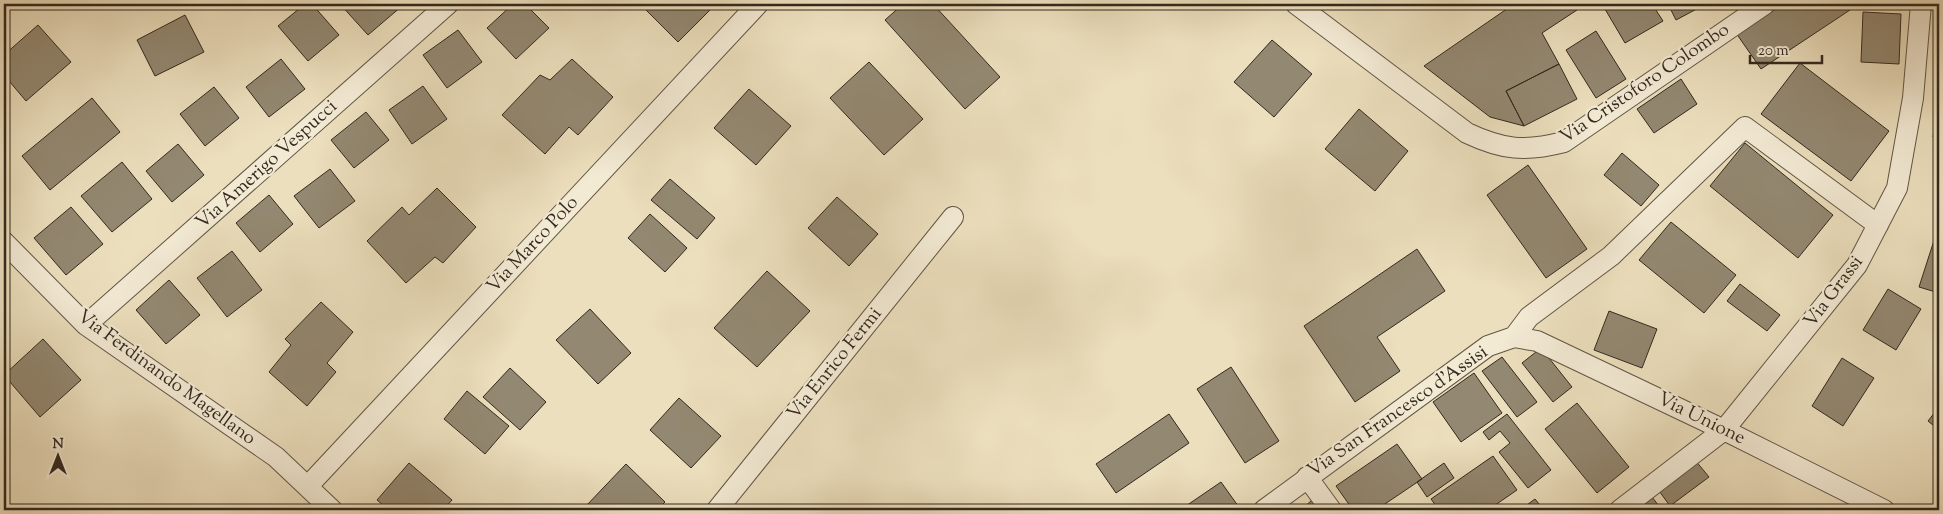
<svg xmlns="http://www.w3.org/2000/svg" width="1943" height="514" font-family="'Sorts Mill Goudy',serif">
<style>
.building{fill:#938871;stroke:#33291e}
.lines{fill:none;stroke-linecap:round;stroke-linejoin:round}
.minor-casing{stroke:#615646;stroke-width:22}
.minor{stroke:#f3ead4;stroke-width:20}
.labels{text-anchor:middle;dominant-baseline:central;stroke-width:4.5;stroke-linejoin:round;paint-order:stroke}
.street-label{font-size:19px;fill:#33291e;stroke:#f3ead4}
</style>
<rect width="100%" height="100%" fill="#ecdfbd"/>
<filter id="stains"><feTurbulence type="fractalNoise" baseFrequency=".004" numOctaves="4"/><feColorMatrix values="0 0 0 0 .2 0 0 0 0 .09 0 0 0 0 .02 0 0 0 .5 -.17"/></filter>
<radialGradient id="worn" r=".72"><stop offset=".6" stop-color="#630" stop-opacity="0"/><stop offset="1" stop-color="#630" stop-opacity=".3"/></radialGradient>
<path class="building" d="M 305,4 L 312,4 L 339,35 L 308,61 L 278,26 Z
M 340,4 L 400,4 L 402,6 L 368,35 Z
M 513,4 L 525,4 L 549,28 L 516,59 L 487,28 Z
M 640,4 L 706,4 L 711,9 L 678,42 Z
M 903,4 L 933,4 L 1000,77 L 965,109 L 885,20 Z
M 1514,4 L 1573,4 L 1577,10 L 1542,33 L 1559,64 L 1506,91 L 1524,126 L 1490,117 L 1424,66 Z
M 1602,4 L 1652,4 L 1663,21 L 1625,43 Z
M 1668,4 L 1706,4 L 1676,20 Z
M 1779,4 L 1859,4 L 1761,69 L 1736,33 Z
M 1863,12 L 1901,14 L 1899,64 L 1861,62 Z
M 185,15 L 204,52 L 155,76 L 137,40 Z
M 38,25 L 71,62 L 26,101 L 4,75 L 4,55 Z
M 458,30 L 482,62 L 447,88 L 423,55 Z
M 1596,31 L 1626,79 L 1596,98 L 1566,50 Z
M 1272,40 L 1312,74 L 1274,117 L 1234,82 Z
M 281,59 L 305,89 L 269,117 L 246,87 Z
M 572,59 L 613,97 L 578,135 L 569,127 L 545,154 L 502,115 L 540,75 L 550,80 Z
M 869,62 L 923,119 L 884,155 L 830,98 Z
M 1800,63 L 1889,131 L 1851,181 L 1761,114 Z
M 1559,64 L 1577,99 L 1524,126 L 1506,91 Z
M 1681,79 L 1697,104 L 1654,133 L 1637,109 Z
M 423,86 L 447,119 L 412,144 L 389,110 Z
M 214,87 L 239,118 L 205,146 L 180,114 Z
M 749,89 L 791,126 L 756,165 L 714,128 Z
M 92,98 L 120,132 L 50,190 L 22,156 Z
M 1939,101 L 1939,138 L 1933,137 Z
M 1359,109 L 1408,151 L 1375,191 L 1325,149 Z
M 366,112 L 389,140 L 354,168 L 331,140 Z
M 1745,143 L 1833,215 L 1798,258 L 1710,186 Z
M 178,144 L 204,175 L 172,202 L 146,171 Z
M 1622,153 L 1659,185 L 1641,206 L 1604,175 Z
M 122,162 L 152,199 L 112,232 L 81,196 Z
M 1528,165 L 1587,249 L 1546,278 L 1487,195 Z
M 330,169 L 355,201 L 319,228 L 294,196 Z
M 670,179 L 715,218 L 697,239 L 651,200 Z
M 437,188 L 476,227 L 443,263 L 435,257 L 406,283 L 367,241 L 402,207 L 409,215 Z
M 269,195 L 293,224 L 260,252 L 236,223 Z
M 837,197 L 878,234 L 849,266 L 808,228 Z
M 71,207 L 103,244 L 66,275 L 34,238 Z
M 650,214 L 687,248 L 665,272 L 628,238 Z
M 1671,222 L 1736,275 L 1704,313 L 1639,260 Z
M 1939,225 L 1939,293 L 1919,287 Z
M 1417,249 L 1445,291 L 1377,337 L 1400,371 L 1355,402 L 1304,326 Z
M 232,251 L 262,290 L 227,317 L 197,278 Z
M 767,271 L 810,311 L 757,367 L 714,328 Z
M 169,280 L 200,315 L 166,344 L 136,310 Z
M 1740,284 L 1780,315 L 1767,331 L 1727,301 Z
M 1888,289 L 1921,309 L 1896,350 L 1863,330 Z
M 321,302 L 353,332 L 327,363 L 336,372 L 307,406 L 269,372 L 291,345 L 285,339 Z
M 590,309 L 631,353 L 598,384 L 556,340 Z
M 1609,311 L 1657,329 L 1642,368 L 1594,350 Z
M 43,339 L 81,380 L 40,417 L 4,375 Z
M 1541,348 L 1572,387 L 1553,402 L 1522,363 Z
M 1502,357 L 1537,402 L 1517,417 L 1482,371 Z
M 1842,358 L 1874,378 L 1843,426 L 1812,406 Z
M 1231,367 L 1279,441 L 1245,463 L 1197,389 Z
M 510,368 L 546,402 L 520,430 L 483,397 Z
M 1474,373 L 1502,413 L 1461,442 L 1433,402 Z
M 467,391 L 509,426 L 485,454 L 444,419 Z
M 679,398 L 721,436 L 691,468 L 650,430 Z
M 1577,403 L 1629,467 L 1597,493 L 1545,429 Z
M 1939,407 L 1939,430 L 1928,421 Z
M 1169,414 L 1189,443 L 1116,493 L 1096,464 Z
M 1507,414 L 1551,470 L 1528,488 L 1499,452 L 1510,443 L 1500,431 L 1489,440 L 1483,432 Z
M 1397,444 L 1422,479 L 1376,510 L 1353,510 L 1336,486 Z
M 1493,456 L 1517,490 L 1488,510 L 1439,510 L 1431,499 Z
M 1695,460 L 1709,477 L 1670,506 L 1657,488 Z
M 409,463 L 452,500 L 443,510 L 389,510 L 377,500 Z
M 1444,463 L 1454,478 L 1427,497 L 1417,482 Z
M 626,464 L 665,502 L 657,510 L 588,510 L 585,507 Z
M 1221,482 L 1241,510 L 1180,510 Z
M 1652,497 L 1662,510 L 1634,510 Z
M 1535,499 L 1544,510 L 1520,510 Z
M 1312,500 L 1321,510 L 1301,510 Z"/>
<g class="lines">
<defs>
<path id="minor" d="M 1296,4 L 1467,133 C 1503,150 1525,152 1564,142 L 1765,4
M 4,242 L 86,325 L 276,457 L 332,510
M 86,325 L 448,4
M 1514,337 L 1537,341 L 1724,430 L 1884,510
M 1307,477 L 1331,510
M 308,486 L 758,4
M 717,510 L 953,217
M 1264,510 L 1488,346 L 1514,337 L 1529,317 L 1611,256 L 1745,127 L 1878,225
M 1620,510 L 1724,430 L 1857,265 L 1897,188 L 1913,98 L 1921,4"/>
</defs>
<use href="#minor" class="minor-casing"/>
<use href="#minor" class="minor"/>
</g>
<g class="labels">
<g class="street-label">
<text transform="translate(1645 84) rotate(-34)">Via Cristoforo Colombo</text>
<text transform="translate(267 165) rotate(-42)">Via Amerigo Vespucci</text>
<text transform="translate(533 245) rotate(-47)">Via Marco Polo</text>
<text transform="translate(1834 292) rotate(-53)">Via Grassi</text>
<text transform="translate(835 364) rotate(-51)">Via Enrico Fermi</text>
<text transform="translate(166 378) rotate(36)">Via Ferdinando Magellano</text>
<text transform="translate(1398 412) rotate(-35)">Via San Francesco d'Assisi</text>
<text transform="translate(1701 419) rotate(26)">Via Unione</text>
</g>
</g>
<rect width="1943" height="514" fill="none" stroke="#ecdfbd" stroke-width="20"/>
<rect x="5" y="5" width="1933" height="504" fill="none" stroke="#33291e" stroke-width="2.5"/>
<rect x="10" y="10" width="1923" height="494" fill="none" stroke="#33291e"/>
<g transform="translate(58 456)" stroke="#f3ead4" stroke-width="4" paint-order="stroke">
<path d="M0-4L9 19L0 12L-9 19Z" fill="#33291e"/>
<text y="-8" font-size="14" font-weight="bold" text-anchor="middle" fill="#33291e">N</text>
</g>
<path d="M1750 55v8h72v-8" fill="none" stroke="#33291e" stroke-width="2.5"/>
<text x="1758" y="55" font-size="15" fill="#33291e" stroke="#f3ead4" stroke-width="4" paint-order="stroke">20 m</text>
<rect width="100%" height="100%" filter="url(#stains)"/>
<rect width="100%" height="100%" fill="url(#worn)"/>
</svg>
